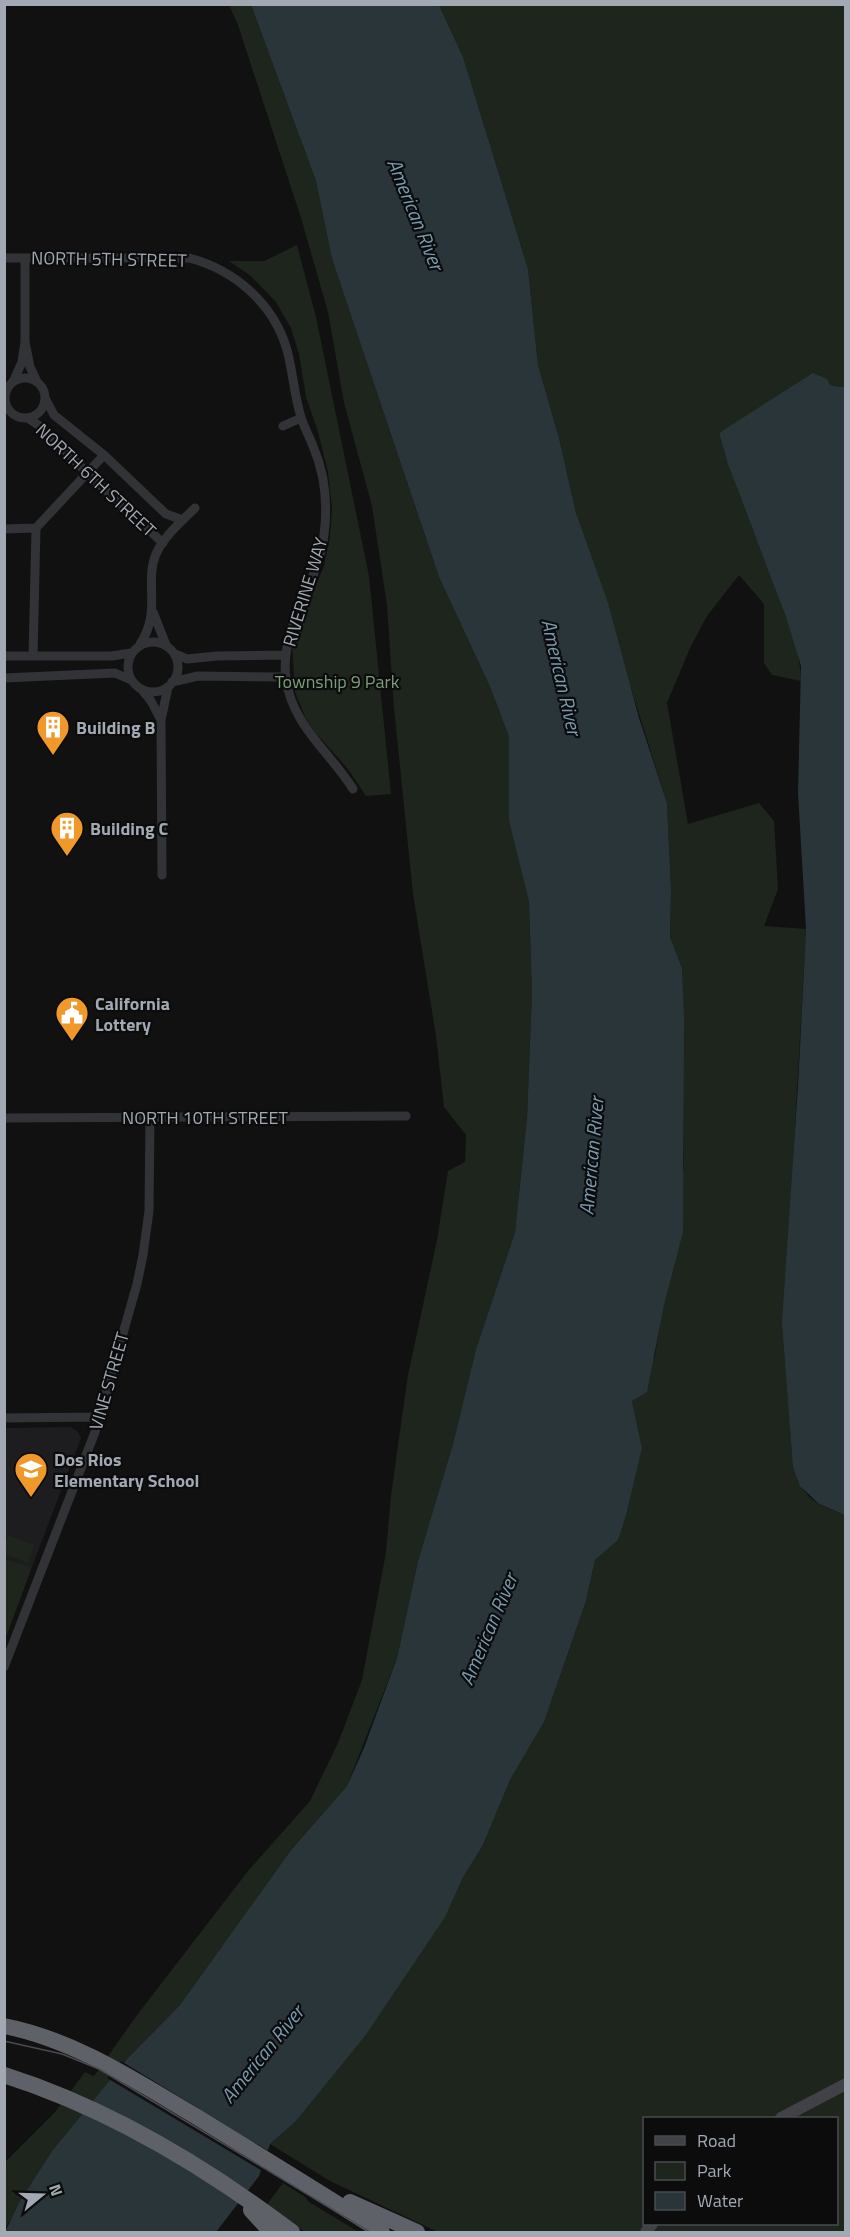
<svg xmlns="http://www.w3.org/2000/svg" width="850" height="2237" font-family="'Titillium Web',sans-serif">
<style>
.built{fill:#1d1d1f}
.green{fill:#1d251d;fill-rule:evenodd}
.water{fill:#2a353a}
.pier{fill:#111112}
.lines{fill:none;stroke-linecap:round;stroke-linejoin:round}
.minor{stroke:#323337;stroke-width:9}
.secondary{stroke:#404247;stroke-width:12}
.motorway{stroke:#5e6268;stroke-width:16}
.tram{stroke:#494b50;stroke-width:1.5}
.labels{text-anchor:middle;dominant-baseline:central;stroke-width:4.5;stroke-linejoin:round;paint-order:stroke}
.street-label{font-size:18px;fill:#a2a9b3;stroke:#0c0c0d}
.park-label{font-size:18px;fill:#7a9e78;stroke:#0c0c0d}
.poi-label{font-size:18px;font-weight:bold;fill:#a2a9b3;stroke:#0c0c0d;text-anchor:start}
.water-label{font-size:20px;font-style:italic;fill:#789baf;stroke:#0c0c0d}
</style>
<rect width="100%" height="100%" fill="#111112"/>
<path class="built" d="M 70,1427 L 77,1431 L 81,1438 L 32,1567 L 5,1559 L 5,1428 Z"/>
<path class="green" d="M 229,5 L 251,5 L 316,181 L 332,259 L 439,577 L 491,689 L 509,737 L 509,821 L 529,902 L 532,992 L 527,1118 L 515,1232 L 476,1349 L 453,1444 L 418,1561 L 397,1658 L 347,1786 L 291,1850 L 180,2005 L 127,2059 L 52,2151 L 5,2229 L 5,2162 L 55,2112 L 85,2072 L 94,2076 L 137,2015 L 248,1871 L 310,1801 L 338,1743 L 362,1680 L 386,1552 L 391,1495 L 408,1375 L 437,1240 L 448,1171 L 465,1162 L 466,1135 L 444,1107 L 436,1036 L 413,894 L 394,708 L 387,605 L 372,506 L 344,403 L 328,312 L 301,218 L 238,25 Z
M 439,5 L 845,5 L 845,386 L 840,387 L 830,385 L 719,433 C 735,489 759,543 779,597 C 788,624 801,653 801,681 L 772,675 L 764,663 L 764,604 L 739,575 L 707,616 L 690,648 L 667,703 L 688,824 L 759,803 L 774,821 L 778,889 L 764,926 L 806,929 L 790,1221 L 791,1437 C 793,1463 794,1489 819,1504 C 827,1509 837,1511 845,1515 L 845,2232 L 438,2232 L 330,2181 L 270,2144 L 295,2122 L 462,1879 L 483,1845 L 510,1780 L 544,1722 L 586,1601 L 595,1560 L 618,1540 L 642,1448 L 632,1401 L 655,1356 L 684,1167 L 682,968 L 670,937 L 671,890 L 667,803 L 576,513 L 559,438 L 538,365 L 528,269 L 463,57 ZM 644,2118 L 836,2118 L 836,2224 L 644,2224 Z
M 297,245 L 316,317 L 369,576 L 391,794 L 366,796 L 348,769 L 315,732 L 306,719 L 295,692 L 292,644 L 324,566 L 330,537 L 332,508 L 328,472 L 318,432 L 306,397 L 299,354 L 291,328 L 276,302 L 251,276 L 229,261 L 264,261 Z
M 8,1535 L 34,1545 L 28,1563 L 5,1554 L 5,1545 Z
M 5,1559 L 32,1567 L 5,1640 L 4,1559 Z
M 283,2183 L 305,2197 L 309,2202 L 359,2232 L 305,2232 L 267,2204 Z"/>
<path class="water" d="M 251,5 L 439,5 L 463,57 L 528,269 L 538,365 L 559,438 L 576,513 L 608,603 L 639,718 L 667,803 L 671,890 L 670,937 L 682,968 L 684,1018 L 683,1232 L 664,1305 L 647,1392 L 632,1401 L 642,1448 L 626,1515 L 618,1540 L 595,1560 L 586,1601 L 544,1722 L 510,1780 L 483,1845 L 462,1879 L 445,1917 L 365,2036 L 295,2122 L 270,2144 L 259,2176 L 216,2232 L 5,2232 L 19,2203 L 52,2151 L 127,2059 L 180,2005 L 291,1850 L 347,1786 L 364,1748 L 397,1658 L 418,1561 L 453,1444 L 476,1349 L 515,1232 L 527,1118 L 532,992 L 529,902 L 509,821 L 509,737 L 491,689 L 439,577 L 332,259 L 316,181 Z
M 813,373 L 827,379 L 830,385 L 840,387 L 846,386 L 845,1515 L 819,1504 L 800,1486 L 793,1467 L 782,1322 L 798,1087 L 806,929 L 798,793 L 801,666 L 786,617 L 728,464 L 719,433 Z"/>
<path class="pier" d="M 121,2061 L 270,2152 L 264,2172 L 107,2078 Z"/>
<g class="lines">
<path class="minor" d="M 4,258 L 189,258 C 235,270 274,304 287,350 C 293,372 294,395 301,417 C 304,427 309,436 313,446 C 325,474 328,505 324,535 C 318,585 279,628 286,679 C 292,725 330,752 353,789
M 25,342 L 25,258
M5 398a20 20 0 1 1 40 0a20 20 0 1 1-40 0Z
M 13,382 L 22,362 L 25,342 L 30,367 L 37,382
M 45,398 L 54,415 L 104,455 L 166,514 L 183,520
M 28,418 L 44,429 L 87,473 L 163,543
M 283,426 L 301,418
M 4,529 L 36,528
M 153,612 L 166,645
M128 667a25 25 0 1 1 50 0a25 25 0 1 1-50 0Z
M 140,644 C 162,612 144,582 156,554 C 164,536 181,522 195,508
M 175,654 L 187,659 L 217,656 L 286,655
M 4,656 L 112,656 L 131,653
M 33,656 L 36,528 L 104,455
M 4,678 L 115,673 L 131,680
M 172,682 L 198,676 L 285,677
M 142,690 L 151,701 L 161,720
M 162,875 L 161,720 L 168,687
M 4,1118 L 406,1116
M 4,1418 L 100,1417
M 4,1667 L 95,1432 L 137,1284 L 143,1255 L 149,1211 L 150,1117"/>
<path class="secondary" d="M 781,2118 L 846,2084
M 646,2232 L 652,2224"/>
<path class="motorway" d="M 4,2026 C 75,2040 136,2081 197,2117 C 259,2155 321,2193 382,2232
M 4,2075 C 108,2108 206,2167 292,2232
M 350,2202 L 417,2232
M 251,2210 L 271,2232"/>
<path class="tram" d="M 4,2041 L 62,2054 L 99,2069 L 370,2232"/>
</g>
<defs>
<symbol id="building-pin" viewBox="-11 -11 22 30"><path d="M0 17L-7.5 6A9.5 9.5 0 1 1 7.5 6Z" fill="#f1982a" stroke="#0c0c0d"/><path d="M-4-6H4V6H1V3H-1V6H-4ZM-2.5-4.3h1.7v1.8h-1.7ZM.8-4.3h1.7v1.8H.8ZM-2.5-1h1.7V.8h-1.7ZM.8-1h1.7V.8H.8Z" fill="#fff"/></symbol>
<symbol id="civic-pin" viewBox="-11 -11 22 30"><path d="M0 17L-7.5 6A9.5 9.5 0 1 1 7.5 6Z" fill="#f1982a" stroke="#0c0c0d"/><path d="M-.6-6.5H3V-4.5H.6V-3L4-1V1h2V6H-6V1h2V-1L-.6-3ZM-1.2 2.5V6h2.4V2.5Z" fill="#fff"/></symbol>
<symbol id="school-pin" viewBox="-11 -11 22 30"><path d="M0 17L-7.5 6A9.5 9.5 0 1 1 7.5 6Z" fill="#f1982a" stroke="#0c0c0d"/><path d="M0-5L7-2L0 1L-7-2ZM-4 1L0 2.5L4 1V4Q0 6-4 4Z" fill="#fff"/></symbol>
</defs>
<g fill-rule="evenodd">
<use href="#building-pin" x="34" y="708" width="38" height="52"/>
<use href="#building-pin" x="48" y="809" width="38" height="52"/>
<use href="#civic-pin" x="53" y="994" width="38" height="52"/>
<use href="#school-pin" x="12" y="1450" width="38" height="52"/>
</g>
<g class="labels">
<g class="street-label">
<text transform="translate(109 259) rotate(1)">NORTH 5TH STREET</text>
<text transform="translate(96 480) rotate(43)">NORTH 6TH STREET</text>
<text transform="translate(305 592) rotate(-73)">RIVERINE WAY</text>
<text x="205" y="1117">NORTH 10TH STREET</text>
<text transform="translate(109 1381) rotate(-74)">VINE STREET</text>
</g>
<g class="park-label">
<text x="337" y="681">Township 9 Park</text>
</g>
<g class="poi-label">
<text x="76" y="727">Building B</text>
<text x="90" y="828">Building C</text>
<text x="95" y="1003">California<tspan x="95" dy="21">Lottery</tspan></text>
<text x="54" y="1459">Dos Rios<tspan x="54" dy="21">Elementary School</tspan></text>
</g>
<g class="water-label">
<text transform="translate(416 214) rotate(68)">American River</text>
<text transform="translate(562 677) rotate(77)">American River</text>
<text transform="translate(591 1156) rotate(-85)">American River</text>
<text transform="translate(488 1629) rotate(-67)">American River</text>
<text transform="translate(262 2054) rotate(-51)">American River</text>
</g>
</g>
<rect width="850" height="2237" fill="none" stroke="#a2a9b3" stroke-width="12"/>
<rect x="643" y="2117" width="195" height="108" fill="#0c0c0d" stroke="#484b4f" stroke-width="1.5"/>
<rect x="655" y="2136" width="30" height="9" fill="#404247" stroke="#484b4f" stroke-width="1.5"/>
<text x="697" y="2147" font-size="18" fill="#a2a9b3">Road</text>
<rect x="655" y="2162" width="30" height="18" fill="#1d251d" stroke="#484b4f" stroke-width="1.5"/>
<text x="697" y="2177" font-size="18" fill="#a2a9b3">Park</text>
<rect x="655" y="2192" width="30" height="18" fill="#2a353a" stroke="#484b4f" stroke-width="1.5"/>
<text x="697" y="2207" font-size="18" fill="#a2a9b3">Water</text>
<g transform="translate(42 2195) rotate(71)" stroke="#0c0c0d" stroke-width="4.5" paint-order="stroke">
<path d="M0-4.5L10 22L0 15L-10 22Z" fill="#a2a9b3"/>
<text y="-9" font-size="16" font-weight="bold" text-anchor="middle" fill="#a2a9b3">N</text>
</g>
</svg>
